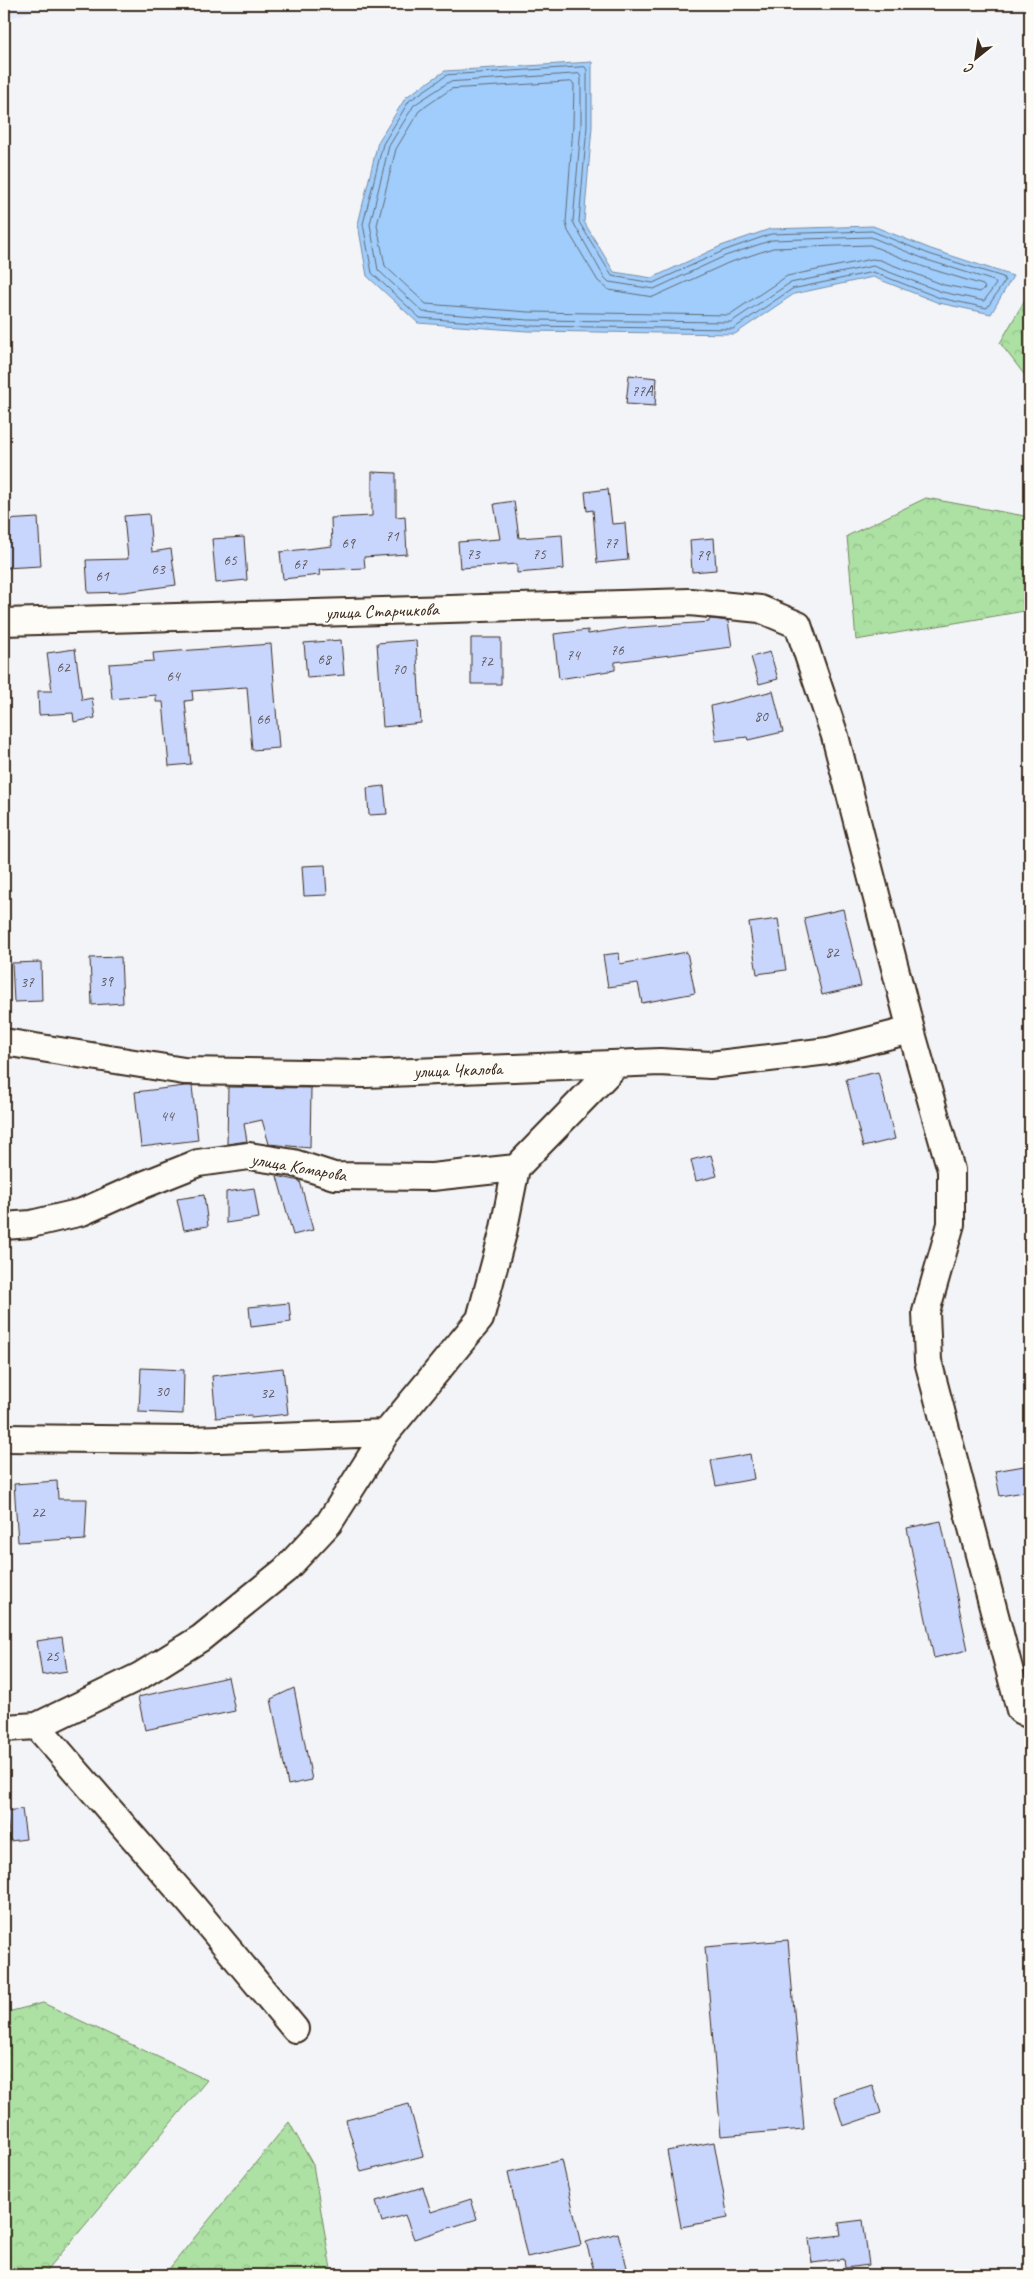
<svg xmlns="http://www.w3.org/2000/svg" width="1034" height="2279" font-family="Caveat,sans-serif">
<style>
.built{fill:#e5ebfa}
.forest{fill:url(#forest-crowns);stroke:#748660}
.water{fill:#a0cdfb;stroke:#788ca3}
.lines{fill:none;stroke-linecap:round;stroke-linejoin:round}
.shore{stroke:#636b76;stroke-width:1}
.building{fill:#c8d6fd;stroke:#3b2a1e}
.minor-casing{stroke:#3b2a1e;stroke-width:30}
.minor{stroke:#fdfcf7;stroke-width:26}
.labels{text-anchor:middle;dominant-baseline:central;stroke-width:4;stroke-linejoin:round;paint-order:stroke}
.number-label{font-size:15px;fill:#5e5556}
.street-label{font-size:18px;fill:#3b2a1e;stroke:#fdfcf7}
</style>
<defs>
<pattern id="forest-crowns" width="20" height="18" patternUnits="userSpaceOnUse" patternTransform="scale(1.25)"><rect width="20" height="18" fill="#ace1a3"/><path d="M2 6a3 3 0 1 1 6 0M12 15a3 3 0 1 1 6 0" fill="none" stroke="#95c18c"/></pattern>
</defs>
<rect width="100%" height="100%" fill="#f2f4f8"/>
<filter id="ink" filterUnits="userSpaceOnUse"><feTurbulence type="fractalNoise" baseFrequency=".02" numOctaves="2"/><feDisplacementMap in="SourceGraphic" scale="10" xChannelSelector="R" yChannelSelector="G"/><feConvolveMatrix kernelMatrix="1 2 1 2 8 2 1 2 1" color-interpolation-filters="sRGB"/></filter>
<g filter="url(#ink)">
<path class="built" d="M 4,4 L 54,4 L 4,20 Z"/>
<path class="forest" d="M 1030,291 L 1030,382 L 1000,343 Z
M 926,498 L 1030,517 L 1030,610 L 856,640 L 847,536 Z
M 43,2003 L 207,2080 L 43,2275 L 4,2275 L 4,2013 Z
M 289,2122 L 313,2165 L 332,2275 L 164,2275 Z"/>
<path class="water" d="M 592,62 L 592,127 L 584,222 L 614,272 L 652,278 L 721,246 L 770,229 L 873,226 L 931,249 L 1013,276 L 991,314 L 939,303 L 873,277 L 794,294 L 735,334 L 527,331 L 418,323 L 367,276 L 358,224 L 378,142 L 406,97 L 445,71 Z"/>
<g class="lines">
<path class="shore" d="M 585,67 L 587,70 L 587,126 L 579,222 L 612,276 L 653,283 L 723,251 L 771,234 L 872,231 L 929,254 L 1003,277 L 1005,281 L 987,308 L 940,298 L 873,272 L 792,289 L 733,329 L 527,326 L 420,318 L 372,273 L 363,224 L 383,144 L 409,101 L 447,75 Z
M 579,74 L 581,77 L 581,126 L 573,222 L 604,277 L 609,282 L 654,289 L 725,256 L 772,240 L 871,237 L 927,260 L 994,281 L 996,284 L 984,301 L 942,292 L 873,266 L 790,283 L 731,322 L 528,320 L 423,312 L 378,270 L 370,224 L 389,146 L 414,105 L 449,82 Z
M 571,82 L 574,84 L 573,126 L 566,223 L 568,231 L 598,281 L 609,290 L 653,297 L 728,263 L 773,248 L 870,245 L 924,267 L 983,285 L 985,288 L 980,292 L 944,285 L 880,260 L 872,259 L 787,276 L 729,315 L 528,312 L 426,304 L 385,266 L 377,225 L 396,149 L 419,111 L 451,89 Z"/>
</g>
<path class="building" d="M 629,375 L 657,378 L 655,406 L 626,404 Z
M 372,472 L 396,473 L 396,517 L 405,516 L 407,554 L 364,557 L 365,568 L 319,570 L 320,575 L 283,579 L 280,552 L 332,546 L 331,518 L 372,516 Z
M 608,489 L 612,524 L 625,523 L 628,560 L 597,563 L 593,510 L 587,511 L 585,492 Z
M 514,501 L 519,538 L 562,535 L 564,569 L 517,573 L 517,564 L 460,568 L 458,542 L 500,539 L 494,504 Z
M 149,514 L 152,552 L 171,549 L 176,585 L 124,592 L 88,593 L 86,560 L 128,559 L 124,516 Z
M 38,518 L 41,566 L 4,568 L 4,520 Z
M 244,537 L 247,580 L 216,583 L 212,539 Z
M 714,538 L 716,570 L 692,572 L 690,540 Z
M 711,619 L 728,621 L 732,647 L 615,662 L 615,670 L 559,679 L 554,634 L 588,630 L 588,634 L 626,628 L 709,622 L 709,620 Z
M 471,638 L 501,638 L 501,684 L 471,684 Z
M 341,640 L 344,675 L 307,678 L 304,643 Z
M 416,640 L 421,723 L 383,727 L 377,643 Z
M 271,644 L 279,748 L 252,750 L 247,687 L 192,691 L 193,700 L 185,701 L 191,764 L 169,766 L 163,702 L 156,702 L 156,695 L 112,699 L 109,664 L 154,661 L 153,653 Z
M 75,649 L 82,700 L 92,698 L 95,718 L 74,722 L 73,713 L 39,715 L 38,691 L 52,691 L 47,653 Z
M 770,652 L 778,679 L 759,684 L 751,657 Z
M 773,691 L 783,732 L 748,740 L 747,737 L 716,741 L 711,706 Z
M 384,786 L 387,814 L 369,815 L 367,788 Z
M 325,865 L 327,895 L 304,896 L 302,866 Z
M 843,909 L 861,986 L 822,995 L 804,918 Z
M 778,919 L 786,970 L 757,974 L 749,923 Z
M 687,952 L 695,993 L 642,1003 L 638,983 L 608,987 L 603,955 L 619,953 L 620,964 Z
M 121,957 L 123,1003 L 92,1005 L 90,958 Z
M 41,962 L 42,1001 L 14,1002 L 12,963 Z
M 878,1072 L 895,1139 L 863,1147 L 846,1079 Z
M 185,1086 L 192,1086 L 198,1140 L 141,1147 L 135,1092 Z
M 228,1087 L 311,1088 L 310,1148 L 269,1144 L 262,1120 L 244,1124 L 247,1141 L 227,1144 Z
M 711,1155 L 717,1176 L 696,1181 L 691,1160 Z
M 277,1176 L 300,1181 L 313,1230 L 293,1235 Z
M 254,1188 L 259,1218 L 226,1223 L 226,1192 Z
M 204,1195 L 208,1226 L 184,1230 L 177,1199 Z
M 289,1303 L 291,1322 L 251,1327 L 249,1307 Z
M 141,1368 L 184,1370 L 183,1414 L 139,1412 Z
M 283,1368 L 288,1414 L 251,1418 L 251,1415 L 216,1418 L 212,1376 Z
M 750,1454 L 754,1479 L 716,1486 L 711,1461 Z
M 1030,1465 L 1030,1491 L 1000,1496 L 995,1471 Z
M 57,1481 L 58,1499 L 87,1499 L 85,1540 L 71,1541 L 71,1539 L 18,1542 L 14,1484 Z
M 941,1521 L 968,1650 L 934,1658 L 907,1528 Z
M 62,1637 L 67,1671 L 42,1675 L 37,1641 Z
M 228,1677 L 235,1711 L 145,1730 L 138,1697 Z
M 294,1688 L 312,1780 L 288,1785 L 271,1699 Z
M 22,1809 L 26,1839 L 10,1841 L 6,1811 Z
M 788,1940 L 804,2129 L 721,2136 L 705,1947 Z
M 872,2085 L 881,2113 L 843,2126 L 834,2097 Z
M 409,2104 L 423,2156 L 361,2172 L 346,2120 Z
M 714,2142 L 728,2218 L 681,2227 L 667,2151 Z
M 562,2160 L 581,2245 L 527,2257 L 508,2172 Z
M 423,2187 L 431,2212 L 471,2199 L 477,2219 L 414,2239 L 405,2215 L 382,2222 L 376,2201 Z
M 863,2220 L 869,2265 L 845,2268 L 844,2259 L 812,2263 L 809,2239 L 841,2235 L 839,2223 Z
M 618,2233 L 629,2275 L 595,2275 L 586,2242 Z"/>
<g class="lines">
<defs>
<path id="minor" d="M 4,622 L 690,602 L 760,609 L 798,625 L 835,736 L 911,1030 L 951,1170 L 951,1224 L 926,1312 L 928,1361 L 1020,1710 L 1030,1715
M 4,1042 L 184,1071 L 365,1074 L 660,1062 L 710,1065 L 828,1051 L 911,1030
M 4,1226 L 31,1224 L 82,1212 L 138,1187 L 198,1163 L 249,1156 L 294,1163 L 334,1176 L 432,1177 L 516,1168
M 4,1438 L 190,1440 L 386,1433
M 37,1726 L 191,1904 L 295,2029
M 4,1728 L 37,1726 L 140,1676 L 201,1638 L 285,1570 L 329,1523 L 386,1433 L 480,1319 L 503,1233 L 516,1168 L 617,1064"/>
</defs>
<use href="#minor" class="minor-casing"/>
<use href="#minor" class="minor"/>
</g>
</g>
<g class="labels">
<g class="number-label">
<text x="642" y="391">77А</text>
<text x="392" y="536">71</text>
<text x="348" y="543">69</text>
<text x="611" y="543">77</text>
<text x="473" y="554">73</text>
<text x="539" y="554">75</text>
<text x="703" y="555">79</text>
<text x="230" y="560">65</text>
<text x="300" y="564">67</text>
<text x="158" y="569">63</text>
<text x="102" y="576">61</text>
<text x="617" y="650">76</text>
<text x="573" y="655">74</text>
<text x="324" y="659">68</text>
<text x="486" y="661">72</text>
<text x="63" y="667">62</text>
<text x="399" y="669">70</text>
<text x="173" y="676">64</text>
<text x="761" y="716">80</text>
<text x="263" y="719">66</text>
<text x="832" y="952">82</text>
<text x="106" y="981">39</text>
<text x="27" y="982">37</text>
<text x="167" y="1116">44</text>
<text x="162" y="1391">30</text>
<text x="267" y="1393">32</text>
<text x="38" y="1512">22</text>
<text x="52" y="1656">25</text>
</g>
<g class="street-label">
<text transform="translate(382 611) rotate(-2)">улица Старчикова</text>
<text transform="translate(458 1070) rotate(-2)">улица Чкалова</text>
<text transform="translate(299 1167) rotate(10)">улица Комарова</text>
</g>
</g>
<rect width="1034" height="2279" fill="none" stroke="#fdfcf7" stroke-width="20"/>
<rect x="10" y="10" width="1014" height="2259" fill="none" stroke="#3b2a1e" stroke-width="2" filter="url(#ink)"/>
<g transform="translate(976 58) rotate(210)" stroke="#fdfcf7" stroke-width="4" paint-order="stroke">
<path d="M0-4L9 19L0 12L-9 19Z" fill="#3b2a1e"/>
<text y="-8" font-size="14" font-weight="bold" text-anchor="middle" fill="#3b2a1e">С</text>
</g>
</svg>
